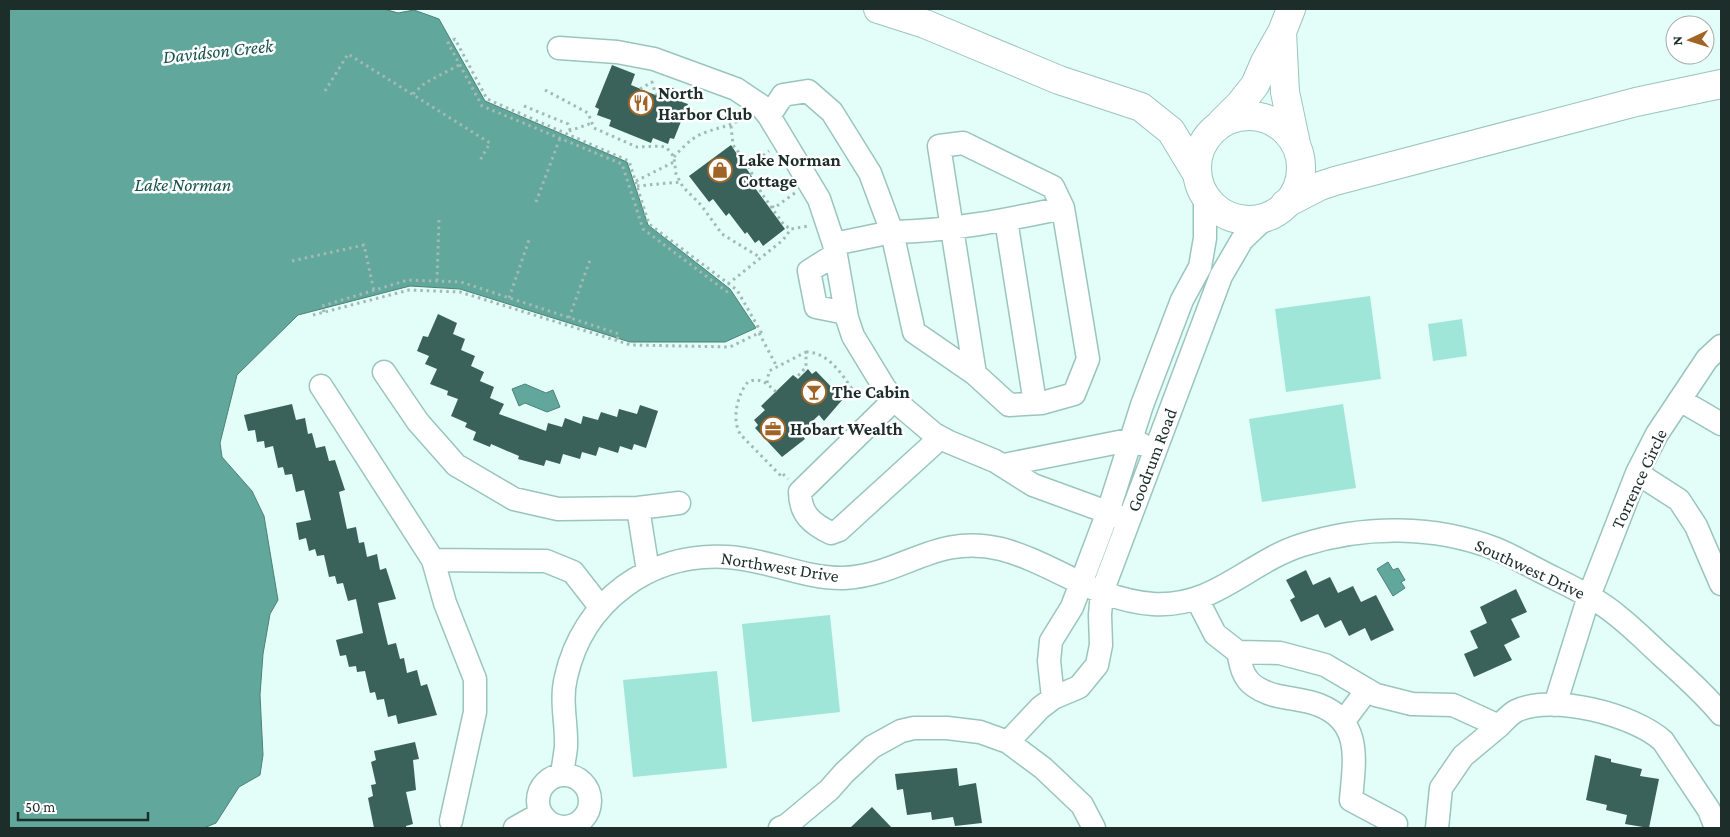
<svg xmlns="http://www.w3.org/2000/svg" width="1730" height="837" font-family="'Crimson Pro',serif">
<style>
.green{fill:#9fe6d9}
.water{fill:#61a79b;stroke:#4c8279}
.building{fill:#3a625b}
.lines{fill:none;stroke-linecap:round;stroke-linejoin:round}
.minor-casing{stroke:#9ac5bd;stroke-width:25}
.major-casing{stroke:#9ac5bd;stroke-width:30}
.highway-casing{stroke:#9ac5bd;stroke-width:30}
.path{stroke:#a2b9b4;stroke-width:3;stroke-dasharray:2.5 4;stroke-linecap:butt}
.minor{stroke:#fff;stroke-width:22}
.major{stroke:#fff;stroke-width:28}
.highway{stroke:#fff;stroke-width:28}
.labels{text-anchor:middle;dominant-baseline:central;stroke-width:5;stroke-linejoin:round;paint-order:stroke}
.poi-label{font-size:18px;font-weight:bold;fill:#1c2d2a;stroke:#fff;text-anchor:start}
.street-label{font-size:18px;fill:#1c2d2a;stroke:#fff}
.water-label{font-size:19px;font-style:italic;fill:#155249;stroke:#fff}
</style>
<rect width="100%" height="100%" fill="#e3fdf8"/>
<path class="green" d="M 1370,296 L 1381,379 L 1286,392 L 1275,309 Z
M 1462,319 L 1467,356 L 1433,361 L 1428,324 Z
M 1343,404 L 1356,488 L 1262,502 L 1249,419 Z
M 830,615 L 840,712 L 752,722 L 742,624 Z
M 717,671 L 727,768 L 633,777 L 623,680 Z"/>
<path class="water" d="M 9,9 L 384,9 L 398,13 L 414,10 L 439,19 L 485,101 L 627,162 L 648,225 L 730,289 L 756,328 L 725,342 L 630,342 L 460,289 L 410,286 L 298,315 L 237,375 L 220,443 L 222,457 L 252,491 L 264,516 L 278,600 L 270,614 L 263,654 L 260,695 L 263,755 L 260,775 L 239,787 L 216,823 L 204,828 L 9,828 Z
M 525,384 L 546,393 L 553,390 L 560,407 L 547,412 L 525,403 L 519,406 L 512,389 Z
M 1388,562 L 1393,570 L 1398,568 L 1405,580 L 1401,582 L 1405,588 L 1393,596 L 1377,569 Z"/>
<path class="building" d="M 612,65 L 635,74 L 631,85 L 665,99 L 670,87 L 686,93 L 682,102 L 688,104 L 674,139 L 670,138 L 668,144 L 653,138 L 651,143 L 609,126 L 611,120 L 597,115 L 599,109 L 595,107 Z
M 731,145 L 758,186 L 755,188 L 785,229 L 763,246 L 759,240 L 755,243 L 747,232 L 745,234 L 729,213 L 726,216 L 713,199 L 709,202 L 689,176 Z
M 438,314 L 457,323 L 453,334 L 465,339 L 461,350 L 475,356 L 471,366 L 484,372 L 480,381 L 494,387 L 490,398 L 504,404 L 499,414 L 546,431 L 548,423 L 562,427 L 565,418 L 581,424 L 583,416 L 598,420 L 601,412 L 617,417 L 619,409 L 637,414 L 640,405 L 658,411 L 646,448 L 634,444 L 632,450 L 620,446 L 618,453 L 599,447 L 596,456 L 582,452 L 580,459 L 563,454 L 560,464 L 546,460 L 544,466 L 518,459 L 519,456 L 491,444 L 490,447 L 473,440 L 476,432 L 465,427 L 467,423 L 451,416 L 458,399 L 447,395 L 448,391 L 430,384 L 437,369 L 425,364 L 429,356 L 417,351 L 423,336 L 428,337 Z
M 808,369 L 812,374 L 816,371 L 843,399 L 824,421 L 819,415 L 800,433 L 805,439 L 782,457 L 755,428 L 758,425 L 754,420 L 765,410 L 761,406 L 793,375 L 798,379 Z
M 292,404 L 296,420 L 305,418 L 308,434 L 312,433 L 316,448 L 325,446 L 329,461 L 335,460 L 345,490 L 339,492 L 347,529 L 356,527 L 359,543 L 364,542 L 367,557 L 377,554 L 380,570 L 386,568 L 396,599 L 378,603 L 388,645 L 396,643 L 400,659 L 404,658 L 407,673 L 417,670 L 421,686 L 427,684 L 437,715 L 398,724 L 396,715 L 388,717 L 384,699 L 377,700 L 375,692 L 370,693 L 365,671 L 357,672 L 356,666 L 349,667 L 346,655 L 340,656 L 336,640 L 363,633 L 356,599 L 348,601 L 343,583 L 337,584 L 335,576 L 329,577 L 324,555 L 317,556 L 315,549 L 309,551 L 306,538 L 299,540 L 296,523 L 311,520 L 304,490 L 296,492 L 292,474 L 285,475 L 283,467 L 278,468 L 273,446 L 265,448 L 264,441 L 257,442 L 255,430 L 248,431 L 244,415 Z
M 1306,570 L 1313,585 L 1330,577 L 1338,593 L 1353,586 L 1361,602 L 1376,595 L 1394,630 L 1371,641 L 1365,628 L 1349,636 L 1341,620 L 1325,628 L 1318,614 L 1301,622 L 1290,600 L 1295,597 L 1286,580 Z
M 1516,589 L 1527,612 L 1511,619 L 1520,637 L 1504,645 L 1512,660 L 1474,677 L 1464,654 L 1478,648 L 1470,631 L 1487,623 L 1480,607 Z
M 415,742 L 419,759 L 413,760 L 416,790 L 406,792 L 413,824 L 406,826 L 406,828 L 374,828 L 368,798 L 373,796 L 371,785 L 376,784 L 371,762 L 376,760 L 374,751 Z
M 1595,755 L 1611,759 L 1611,762 L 1642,769 L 1640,776 L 1659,779 L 1649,828 L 1625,824 L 1627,815 L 1606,810 L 1607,805 L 1586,800 Z
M 957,768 L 959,786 L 976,783 L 982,823 L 955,826 L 953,817 L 932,820 L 931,812 L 907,815 L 903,789 L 897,790 L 895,774 Z
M 872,807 L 892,828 L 850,828 Z"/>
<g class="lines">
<defs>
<path id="minor" d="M 559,48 L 617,52 L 654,59 L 736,89 L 760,105 L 769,116 L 819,199 L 834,244 L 847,318 L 853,336 L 884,387 L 894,400 L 934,434 L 949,442 L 995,461 L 1033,485 L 1129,520
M 769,116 L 783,95 L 808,91 L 832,112 L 870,173 L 892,232 L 834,244
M 1063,208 L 1088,359 L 1074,394 L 1042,403 L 1009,405 L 975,374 L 914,332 L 892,232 C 951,231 1006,220 1063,208 Z
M 1006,220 L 1035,403
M 836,254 L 809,271 L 816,307 L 846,313
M 384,372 L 418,422 L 456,465 L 514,499 L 558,509 L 638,508
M 975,374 L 939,146 L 963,143 L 1053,187 L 1063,208
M 321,386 L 433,560 L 546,561 L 573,572 L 601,608
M 894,400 L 800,492 C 800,514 812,524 831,533 L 839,530 L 940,438
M 1680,400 L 1721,424
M 1004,465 L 1129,440 L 1141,444
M 1637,473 L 1679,500 L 1696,526 L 1721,584
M 433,560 L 445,603 L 475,679 L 475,712 L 451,821
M 648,571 L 638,508 L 679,503
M 1197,599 L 1215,634 L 1238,652 L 1280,653 L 1325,665 L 1376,695 L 1412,704 L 1453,705 L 1499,726 C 1504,721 1510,714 1516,711 C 1552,693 1635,715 1663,741 L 1709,810 L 1716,828
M 1238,652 C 1240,659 1241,671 1246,677 C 1251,687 1268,694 1278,696 C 1291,699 1307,700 1319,705 C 1363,722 1354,762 1351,800 L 1396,824
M 1053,698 L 1049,661 L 1051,641 L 1072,607 L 1108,512 L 1142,405 L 1182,300 L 1200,267 L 1205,238 L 1205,196
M 1555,705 L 1589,596 L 1637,473 L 1657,434 L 1707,359 L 1721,346
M 1343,722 L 1367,690
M 1008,742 L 1040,708 L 1053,698 L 1079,687 L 1097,665 L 1101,645 L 1100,615 L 1102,592 L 1221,276 L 1242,240 L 1266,217
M538 801a26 26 0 1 1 52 0a26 26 0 1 1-52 0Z
M 562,775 C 563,766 565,756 566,747 C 567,723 560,701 566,677 C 583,601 650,552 727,557 C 767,559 804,579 844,578 C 904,575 935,533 1001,549 C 1054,563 1095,600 1153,604 C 1215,608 1248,562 1302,545 C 1364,525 1435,525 1496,549 C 1513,556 1530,566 1546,574 C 1572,587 1598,599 1619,617 C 1634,629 1647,642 1661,655 C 1682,674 1703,692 1721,714
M 515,828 L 540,814
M 780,828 L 787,825 L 829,790 L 844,773 L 872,747 L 901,731 L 914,728 L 947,728 L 980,732 L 1008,742 L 1043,768 L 1082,805 L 1094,828
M 1437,828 L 1441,788 L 1463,756 L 1499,726"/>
<path id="major" d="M 1282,32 L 1285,92 L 1296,144
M1197 168a52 52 0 1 1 104 0a52 52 0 1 1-104 0Z
M 1221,123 L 1240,104 L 1255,85 L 1265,62 L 1282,32 L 1291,9"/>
<path id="highway" d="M 878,9 L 925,24 L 1059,80 L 1141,107 L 1171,131 L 1197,174
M 1285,204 L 1320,186 L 1335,181 L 1636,102 L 1721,84"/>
</defs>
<use href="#minor" class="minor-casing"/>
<use href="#major" class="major-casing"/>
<use href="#highway" class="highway-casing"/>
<path class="path" d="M 640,89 L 652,82 L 656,95
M 545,90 L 588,113 L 594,128 L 637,147 L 661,146 L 667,148 L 674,157 L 676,174 L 683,187 L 701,205 L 722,234 L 761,258
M 325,91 L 348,54 L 490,143 L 479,162
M 413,94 L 425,83 L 459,65
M 524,106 L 568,124 L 570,130
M 731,126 L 733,145 L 746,162 L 762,194 L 784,225 L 791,229
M 569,131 L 592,123
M 674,157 C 682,148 692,137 704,133 C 718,127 731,127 744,117
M 748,164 L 750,166 L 769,151
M 636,181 L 674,162
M 637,186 L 680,182
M 536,202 L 560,138
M 772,206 L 774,208 L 795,193
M 292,261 L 364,245 L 374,291
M 437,281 L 439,220
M 728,284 L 783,240 L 791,229 L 808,226
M 509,298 L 530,237
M 324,312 L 322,306 L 408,280 L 461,282 L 619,334 L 617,340
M 313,315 L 409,290 L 460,292 L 631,345 L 730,347 L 761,332 L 737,290 L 649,224 L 629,161 L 487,99 L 455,39 L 448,43 L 482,106 L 622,164 L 643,229 L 730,294
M 569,318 L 590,260
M 759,333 L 776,365
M 806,352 C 832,352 846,382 860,400
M 767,383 L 769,371 L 806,352 L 806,367 L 797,377
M 776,392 C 767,383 760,377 748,382 C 737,394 731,422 741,435 L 781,476
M 783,474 L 788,479"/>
<use href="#minor" class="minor"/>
<use href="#major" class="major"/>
<use href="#highway" class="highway"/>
</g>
<defs>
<symbol id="restaurant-ring" viewBox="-11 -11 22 22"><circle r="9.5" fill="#fff" stroke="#a16427" stroke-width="1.5"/><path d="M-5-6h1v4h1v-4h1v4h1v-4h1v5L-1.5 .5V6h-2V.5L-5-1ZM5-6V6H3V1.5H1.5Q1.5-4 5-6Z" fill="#a16427"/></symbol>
<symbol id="shop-ring" viewBox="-11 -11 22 22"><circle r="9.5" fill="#fff" stroke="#a16427" stroke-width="1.5"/><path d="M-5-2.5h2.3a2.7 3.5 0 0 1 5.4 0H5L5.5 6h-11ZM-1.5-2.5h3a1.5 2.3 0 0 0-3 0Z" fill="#a16427"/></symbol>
<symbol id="bar-ring" viewBox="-11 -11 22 22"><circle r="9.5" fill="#fff" stroke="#a16427" stroke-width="1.5"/><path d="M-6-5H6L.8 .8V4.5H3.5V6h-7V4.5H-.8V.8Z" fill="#a16427"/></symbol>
<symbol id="office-ring" viewBox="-11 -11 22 22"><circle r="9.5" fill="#fff" stroke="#a16427" stroke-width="1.5"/><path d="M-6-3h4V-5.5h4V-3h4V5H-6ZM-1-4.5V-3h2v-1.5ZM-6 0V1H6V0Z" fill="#a16427"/></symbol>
</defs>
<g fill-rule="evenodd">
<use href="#restaurant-ring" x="627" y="89" width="28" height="28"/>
<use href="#shop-ring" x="706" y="156" width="28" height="28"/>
<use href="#bar-ring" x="800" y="378" width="28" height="28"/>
<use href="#office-ring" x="759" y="415" width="28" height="28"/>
</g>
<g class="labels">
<g class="poi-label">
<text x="658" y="93">North<tspan x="658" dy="21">Harbor Club</tspan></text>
<text x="738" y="160">Lake Norman<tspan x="738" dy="21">Cottage</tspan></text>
<text x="832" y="392">The Cabin</text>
<text x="790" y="429">Hobart Wealth</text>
</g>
<g class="street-label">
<text transform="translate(1152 460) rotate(-69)">Goodrum Road</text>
<text transform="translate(1639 479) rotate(-65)">Torrence Circle</text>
<text transform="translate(780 567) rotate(9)">Northwest Drive</text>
<text transform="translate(1530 569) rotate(25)">Southwest Drive</text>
</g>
<g class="water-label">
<text transform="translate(218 51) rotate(-6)">Davidson Creek</text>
<text x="183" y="184">Lake Norman</text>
</g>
</g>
<rect width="1730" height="837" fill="none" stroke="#1c2d2a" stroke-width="20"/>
<g transform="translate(1690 40) rotate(266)"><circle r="24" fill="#ffffff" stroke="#a4abaa"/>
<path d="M0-4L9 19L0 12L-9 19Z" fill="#a16427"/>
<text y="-8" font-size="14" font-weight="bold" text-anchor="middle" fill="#1c2d2a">N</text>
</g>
<path d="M18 812v8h130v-8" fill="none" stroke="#1c2d2a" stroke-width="2.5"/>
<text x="25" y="812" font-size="15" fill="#1c2d2a" stroke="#ffffff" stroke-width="4" paint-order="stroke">50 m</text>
</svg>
